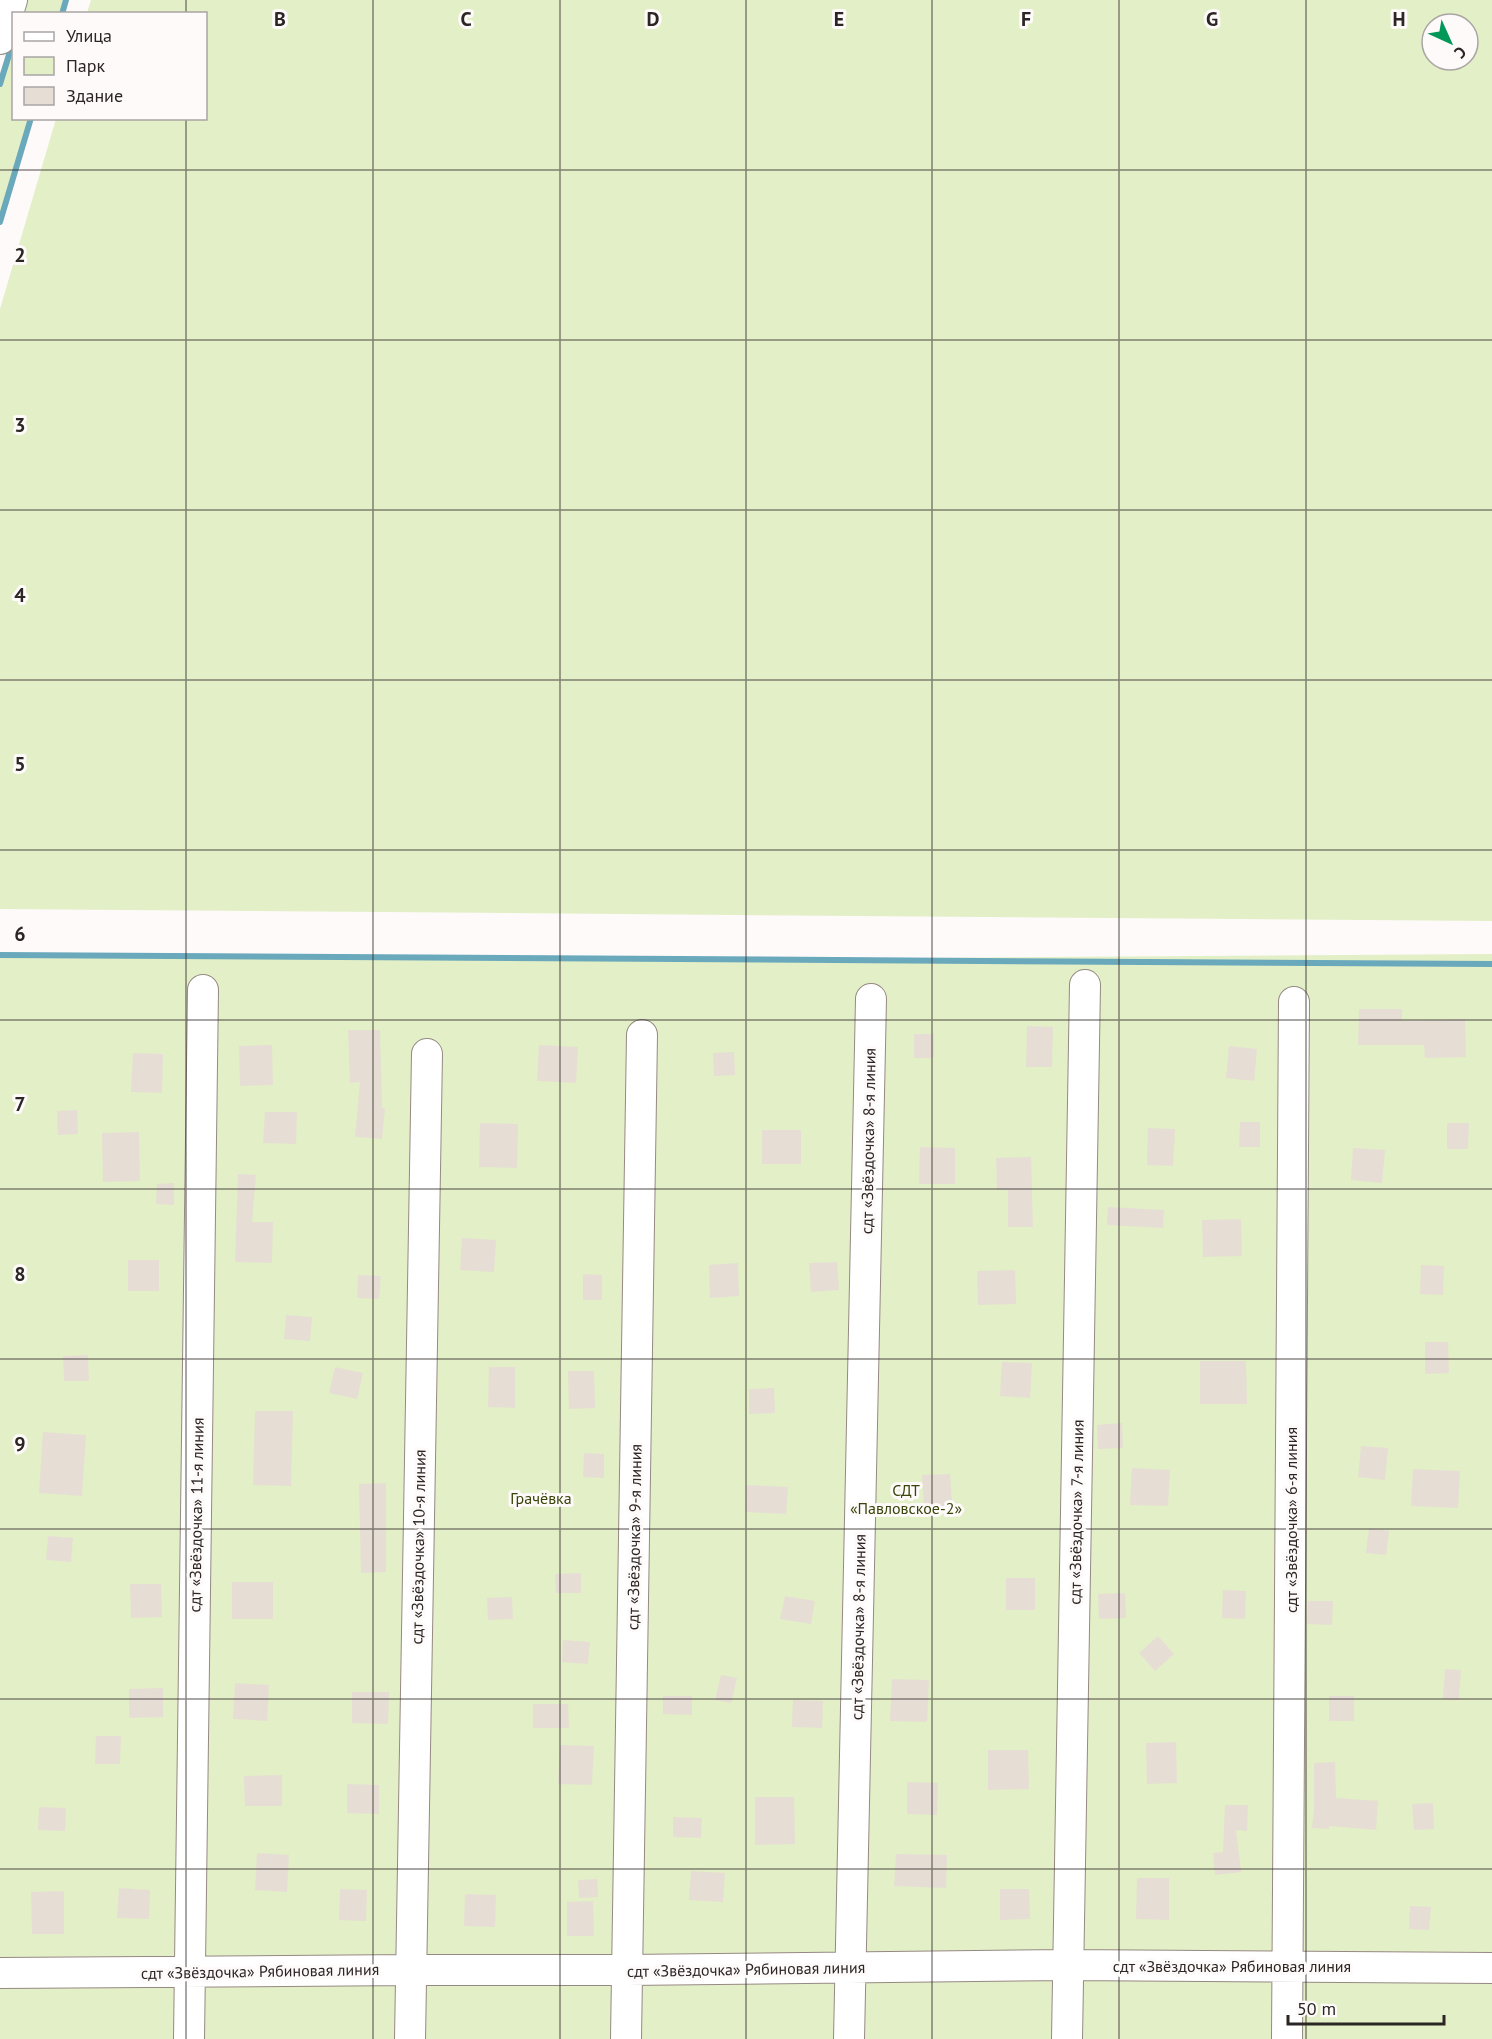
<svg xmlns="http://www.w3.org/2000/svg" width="1492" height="2039" font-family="'PT Sans',sans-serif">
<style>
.green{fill:#e3efc6;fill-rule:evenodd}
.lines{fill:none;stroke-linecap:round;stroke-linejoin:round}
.stream{stroke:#6aa8bc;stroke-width:6}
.building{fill:#e6ded4}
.minor-casing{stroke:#968984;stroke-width:32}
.minor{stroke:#fff;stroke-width:30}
.grid{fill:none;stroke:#2b2624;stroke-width:1.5;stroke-opacity:0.55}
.labels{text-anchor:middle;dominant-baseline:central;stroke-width:6;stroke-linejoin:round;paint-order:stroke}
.street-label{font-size:16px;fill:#2b2624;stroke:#fdfaf9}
.park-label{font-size:16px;fill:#384409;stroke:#fdfaf9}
.grid-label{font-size:20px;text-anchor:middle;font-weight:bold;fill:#2b2624;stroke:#fdfaf9;stroke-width:6;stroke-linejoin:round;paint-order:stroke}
</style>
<rect width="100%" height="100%" fill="#fdfaf9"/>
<path class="green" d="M 25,0 L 66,0 L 62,13 L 21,14 Z
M 91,0 L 1492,0 L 1492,921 L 0,909 L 0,309 L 56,119 L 206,118 L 206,14 L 87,13 ZM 1432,24 L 1468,24 L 1468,60 L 1432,60 Z
M 13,38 L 14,118 L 31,119 L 0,222 L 0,84 Z
M 1492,954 L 1492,2039 L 0,2039 L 0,955 L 783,959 Z"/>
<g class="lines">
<path class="stream" d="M 62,14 L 66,0
M 0,84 L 12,45
M 0,222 L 31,118
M 0,955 L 1492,964"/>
</g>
<path class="building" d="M 1359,1009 L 1402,1009 L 1402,1021 L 1465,1019 L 1466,1057 L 1425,1058 L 1424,1045 L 1358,1045 Z
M 1027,1026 L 1053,1027 L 1052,1067 L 1026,1067 Z
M 348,1030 L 380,1030 L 382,1108 L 385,1108 L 382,1139 L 355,1137 L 360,1082 L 350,1083 Z
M 914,1034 L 934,1034 L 934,1058 L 914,1058 Z
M 272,1045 L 273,1085 L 240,1086 L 239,1046 Z
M 539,1045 L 578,1047 L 576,1083 L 537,1081 Z
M 1229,1046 L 1257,1049 L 1254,1081 L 1226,1078 Z
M 734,1052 L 735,1075 L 714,1076 L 713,1053 Z
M 133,1053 L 163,1054 L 162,1093 L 131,1092 Z
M 77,1110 L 78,1134 L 58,1135 L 57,1111 Z
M 265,1112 L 297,1112 L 296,1144 L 263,1143 Z
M 1240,1122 L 1260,1122 L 1260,1147 L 1239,1147 Z
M 480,1123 L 518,1124 L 517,1168 L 479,1167 Z
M 1447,1123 L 1469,1123 L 1468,1149 L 1447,1149 Z
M 1148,1128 L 1175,1129 L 1173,1166 L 1147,1165 Z
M 762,1130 L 801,1130 L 801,1164 L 762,1164 Z
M 139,1132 L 140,1181 L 103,1182 L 102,1133 Z
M 920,1147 L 955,1148 L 955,1184 L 919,1184 Z
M 1353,1148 L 1385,1150 L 1382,1183 L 1351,1180 Z
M 1031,1157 L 1033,1227 L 1008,1227 L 1008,1190 L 997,1190 L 996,1158 Z
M 238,1174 L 256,1175 L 252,1222 L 273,1222 L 272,1263 L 235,1262 Z
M 174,1183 L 174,1205 L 156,1204 L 157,1184 Z
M 1108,1207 L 1164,1210 L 1163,1228 L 1107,1225 Z
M 1241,1219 L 1242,1256 L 1203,1257 L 1202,1220 Z
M 462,1238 L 496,1240 L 494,1272 L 460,1270 Z
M 128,1260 L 159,1260 L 159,1291 L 128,1291 Z
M 837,1262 L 839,1290 L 811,1292 L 809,1263 Z
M 738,1263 L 739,1296 L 710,1298 L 709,1265 Z
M 1421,1265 L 1444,1266 L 1443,1295 L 1420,1294 Z
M 1015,1270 L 1016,1304 L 978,1305 L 977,1271 Z
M 583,1274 L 602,1275 L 602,1300 L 583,1300 Z
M 358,1275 L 381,1276 L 379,1299 L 357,1298 Z
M 286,1315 L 312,1317 L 310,1341 L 284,1339 Z
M 1425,1342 L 1448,1342 L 1449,1373 L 1425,1374 Z
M 88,1355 L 89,1381 L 64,1381 L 63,1356 Z
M 1200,1361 L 1246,1361 L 1247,1404 L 1200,1404 Z
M 1002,1362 L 1032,1363 L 1030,1398 L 1000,1396 Z
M 335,1367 L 363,1373 L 357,1399 L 329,1393 Z
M 489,1367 L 515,1367 L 515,1408 L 488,1407 Z
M 568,1371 L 594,1371 L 595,1408 L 569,1409 Z
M 774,1388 L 775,1413 L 749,1414 L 749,1389 Z
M 255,1411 L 293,1411 L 291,1486 L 253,1485 Z
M 1122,1423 L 1123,1448 L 1098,1449 L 1097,1425 Z
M 43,1432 L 86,1435 L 82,1496 L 39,1493 Z
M 1361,1446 L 1388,1448 L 1385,1480 L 1358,1477 Z
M 584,1453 L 604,1454 L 604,1478 L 583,1477 Z
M 1132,1468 L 1170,1470 L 1168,1506 L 1130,1505 Z
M 1413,1469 L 1460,1471 L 1458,1508 L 1411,1506 Z
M 950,1474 L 952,1506 L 924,1507 L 922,1475 Z
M 386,1483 L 386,1572 L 361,1573 L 359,1484 Z
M 746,1485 L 788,1487 L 786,1514 L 745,1512 Z
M 1369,1528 L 1389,1531 L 1386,1555 L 1366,1553 Z
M 48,1536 L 73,1538 L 71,1562 L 46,1560 Z
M 581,1573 L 581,1593 L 556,1593 L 555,1574 Z
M 1006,1578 L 1035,1578 L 1035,1610 L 1006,1610 Z
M 232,1582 L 273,1582 L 273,1619 L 232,1619 Z
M 130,1584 L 161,1584 L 162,1617 L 131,1618 Z
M 1223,1590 L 1246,1591 L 1245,1619 L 1222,1618 Z
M 1125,1593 L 1126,1618 L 1099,1619 L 1098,1594 Z
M 785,1596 L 815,1601 L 811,1624 L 780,1619 Z
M 512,1597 L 513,1619 L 488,1620 L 487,1598 Z
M 1308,1601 L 1333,1601 L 1332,1625 L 1307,1624 Z
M 1158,1636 L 1174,1654 L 1155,1671 L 1139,1653 Z
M 563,1640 L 590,1642 L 588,1664 L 562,1662 Z
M 1445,1669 L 1461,1670 L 1459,1700 L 1443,1699 Z
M 721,1675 L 737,1678 L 731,1703 L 715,1700 Z
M 892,1679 L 929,1680 L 927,1722 L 890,1721 Z
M 235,1683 L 269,1685 L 267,1721 L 233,1719 Z
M 163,1688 L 163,1717 L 129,1718 L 129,1689 Z
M 352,1692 L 389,1692 L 388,1724 L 352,1723 Z
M 663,1696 L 692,1696 L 692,1715 L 663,1714 Z
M 1329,1696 L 1354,1696 L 1354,1721 L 1329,1721 Z
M 793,1700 L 823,1701 L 822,1728 L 792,1727 Z
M 533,1704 L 568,1704 L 569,1728 L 533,1728 Z
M 96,1736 L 121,1736 L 120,1764 L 95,1764 Z
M 1176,1742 L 1177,1783 L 1147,1784 L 1146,1743 Z
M 560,1745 L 594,1746 L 592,1785 L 558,1784 Z
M 988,1750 L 1028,1750 L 1029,1789 L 988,1790 Z
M 1335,1762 L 1336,1798 L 1378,1801 L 1376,1830 L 1329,1826 L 1329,1829 L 1312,1828 L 1314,1810 L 1314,1763 Z
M 282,1775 L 282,1806 L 245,1806 L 244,1776 Z
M 907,1782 L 938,1783 L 937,1815 L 907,1814 Z
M 347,1784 L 379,1785 L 379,1814 L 347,1813 Z
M 755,1797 L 794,1797 L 795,1844 L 755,1845 Z
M 1433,1803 L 1434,1829 L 1414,1830 L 1412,1804 Z
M 1225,1805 L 1248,1805 L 1247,1831 L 1236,1830 L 1241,1872 L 1215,1875 L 1213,1853 L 1223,1852 Z
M 39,1807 L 66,1808 L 65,1831 L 38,1830 Z
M 673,1817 L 702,1818 L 701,1838 L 673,1837 Z
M 257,1853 L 289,1855 L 287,1892 L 255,1890 Z
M 896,1854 L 947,1855 L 946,1888 L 894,1886 Z
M 691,1871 L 725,1873 L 723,1902 L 689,1900 Z
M 1137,1878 L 1169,1878 L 1169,1920 L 1136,1919 Z
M 597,1879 L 598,1897 L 579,1898 L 578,1880 Z
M 119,1888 L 150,1890 L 149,1919 L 117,1918 Z
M 340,1889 L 367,1890 L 366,1921 L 339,1920 Z
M 1000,1889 L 1029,1889 L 1030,1919 L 1000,1920 Z
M 64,1891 L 64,1934 L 32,1934 L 31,1892 Z
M 465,1894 L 496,1895 L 495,1927 L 464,1926 Z
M 593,1901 L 594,1936 L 567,1936 L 567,1902 Z
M 1410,1906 L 1431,1907 L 1429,1930 L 1409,1929 Z"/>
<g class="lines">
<defs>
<path id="minor" d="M 0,39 L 12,0
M 0,1973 L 411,1970 L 627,1970 L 1069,1965 L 1492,1968
M 189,2039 L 203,990
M 410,2039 L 427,1054
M 626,2039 L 642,1035
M 849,2039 L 871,999
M 1067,2039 L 1085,985
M 1287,2039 L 1294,1002"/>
</defs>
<use href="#minor" class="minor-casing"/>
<use href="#minor" class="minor"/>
</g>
<path class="grid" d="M 186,0 L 186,14M 373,0 L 373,2039M 560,0 L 560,2039M 746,0 L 746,2039M 932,0 L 932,2039M 1119,0 L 1119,2039M 1306,0 L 1306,2039M 186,118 L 186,2039M 0,170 L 1492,170M 0,340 L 1492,340M 0,510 L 1492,510M 0,680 L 1492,680M 0,850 L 1492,850M 0,1020 L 1492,1020M 0,1189 L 1492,1189M 0,1359 L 1492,1359M 0,1529 L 1492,1529M 0,1699 L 1492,1699M 0,1869 L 1492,1869"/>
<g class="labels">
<g class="street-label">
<text transform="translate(868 1141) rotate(-89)">сдт «Звёздочка» 8-я линия</text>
<text transform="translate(1076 1512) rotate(-89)">сдт «Звёздочка» 7-я линия</text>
<text transform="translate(196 1515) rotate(-89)">сдт «Звёздочка» 11-я линия</text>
<text transform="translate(1291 1520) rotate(-90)">сдт «Звёздочка» 6-я линия</text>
<text transform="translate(634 1537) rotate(-89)">сдт «Звёздочка» 9-я линия</text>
<text transform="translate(418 1547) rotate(-89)">сдт «Звёздочка» 10-я линия</text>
<text transform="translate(858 1627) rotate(-89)">сдт «Звёздочка» 8-я линия</text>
<text x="1232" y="1966">сдт «Звёздочка» Рябиновая линия</text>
<text transform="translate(746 1969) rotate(-1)">сдт «Звёздочка» Рябиновая линия</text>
<text transform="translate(260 1971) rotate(-1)">сдт «Звёздочка» Рябиновая линия</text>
</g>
<g class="park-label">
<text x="906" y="1490">СДТ<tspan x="906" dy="18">«Павловское-2»</tspan></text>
<text x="541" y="1498">Грачёвка</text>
</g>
</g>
<g class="grid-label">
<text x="280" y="26">B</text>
<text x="466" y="26">C</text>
<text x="653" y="26">D</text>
<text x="839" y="26">E</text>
<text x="1026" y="26">F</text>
<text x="1212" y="26">G</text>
<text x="1399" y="26">H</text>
<text x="20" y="262">2</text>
<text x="20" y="432">3</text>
<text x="20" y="602">4</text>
<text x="20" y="771">5</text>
<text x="20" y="941">6</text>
<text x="20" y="1111">7</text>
<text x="20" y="1281">8</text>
<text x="20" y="1451">9</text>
</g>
<rect x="12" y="12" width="195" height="108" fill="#fdfaf9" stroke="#a9a5a4" stroke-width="1.5"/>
<rect x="24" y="32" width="30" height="9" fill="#ffffff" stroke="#a9a5a4" stroke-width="1.5"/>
<text x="66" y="42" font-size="18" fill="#2b2624">Улица</text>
<rect x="24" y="57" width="30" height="18" fill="#e3efc6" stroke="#a9a5a4" stroke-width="1.5"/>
<text x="66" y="72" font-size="18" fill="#2b2624">Парк</text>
<rect x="24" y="87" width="30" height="18" fill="#e6ded4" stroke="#a9a5a4" stroke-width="1.5"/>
<text x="66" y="102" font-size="18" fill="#2b2624">Здание</text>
<g transform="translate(1450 42) rotate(135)"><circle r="28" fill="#fdfaf9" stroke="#a9a5a4" stroke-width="1.5"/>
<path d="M0-4.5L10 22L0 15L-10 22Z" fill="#039758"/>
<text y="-9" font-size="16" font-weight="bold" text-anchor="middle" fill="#2b2624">С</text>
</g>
<path d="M1288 2015v9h156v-9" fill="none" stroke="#2b2624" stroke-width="3"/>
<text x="1297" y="2015" font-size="18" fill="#2b2624" stroke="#fdfaf9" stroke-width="4.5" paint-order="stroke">50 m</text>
</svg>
